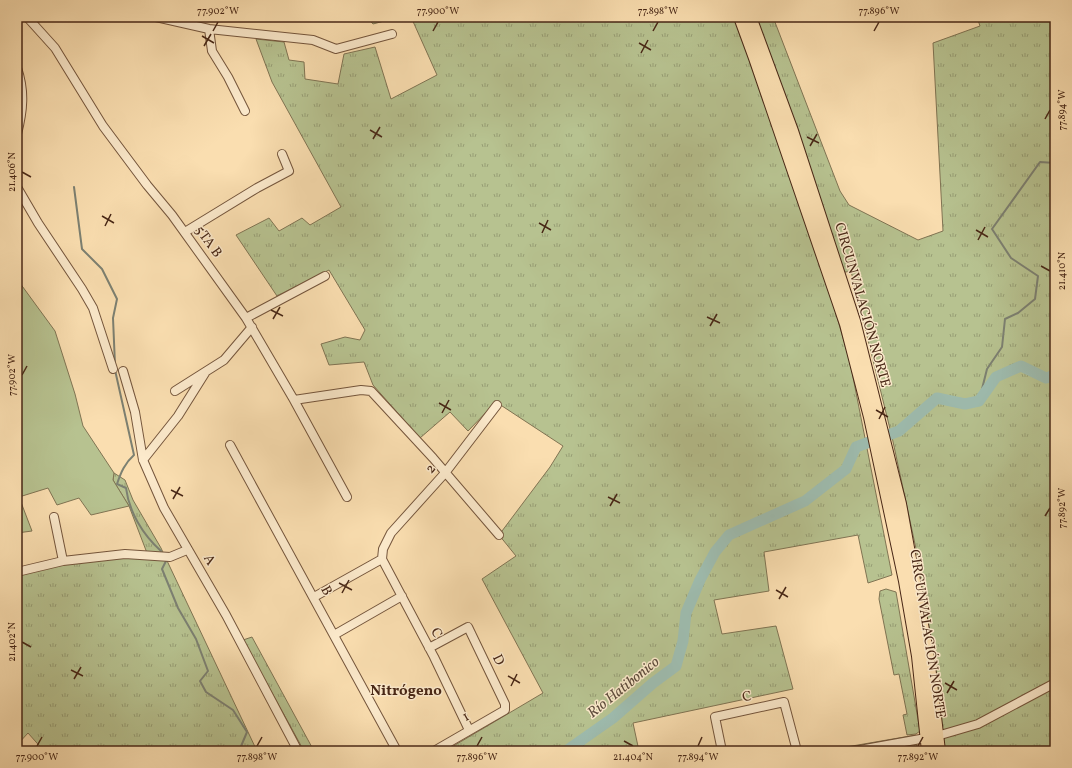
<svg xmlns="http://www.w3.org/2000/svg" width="1072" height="768" font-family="Vollkorn,serif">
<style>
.grass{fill:url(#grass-tufts);stroke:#807453}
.garden{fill:#b7c290;stroke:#807453}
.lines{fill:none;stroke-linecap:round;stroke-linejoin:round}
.stream{stroke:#7c8072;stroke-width:2}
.river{stroke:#9ebcaf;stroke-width:11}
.minor-casing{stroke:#74553c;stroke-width:10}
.highway-casing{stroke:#482716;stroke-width:14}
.minor{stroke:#fceacc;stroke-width:8}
.highway{stroke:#fadeb0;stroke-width:12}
.ticks{fill:none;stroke:#482716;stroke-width:1.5}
.labels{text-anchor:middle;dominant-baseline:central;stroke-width:3;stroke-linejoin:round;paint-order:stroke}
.street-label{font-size:14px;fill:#482716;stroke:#fceacc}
.water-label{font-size:15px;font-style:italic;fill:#5e4c3c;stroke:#fceacc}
.neighbourhood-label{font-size:15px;font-weight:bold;fill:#482716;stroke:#fceacc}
.neatline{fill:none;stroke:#482716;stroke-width:1.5}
.ticks-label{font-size:10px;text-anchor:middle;fill:#482716}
</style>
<defs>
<pattern id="grass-tufts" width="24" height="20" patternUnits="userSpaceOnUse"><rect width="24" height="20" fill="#b7c290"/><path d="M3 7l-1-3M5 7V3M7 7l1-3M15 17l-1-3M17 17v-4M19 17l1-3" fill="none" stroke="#979e75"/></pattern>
</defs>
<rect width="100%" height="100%" fill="#fadeb0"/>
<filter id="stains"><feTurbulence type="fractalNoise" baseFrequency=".005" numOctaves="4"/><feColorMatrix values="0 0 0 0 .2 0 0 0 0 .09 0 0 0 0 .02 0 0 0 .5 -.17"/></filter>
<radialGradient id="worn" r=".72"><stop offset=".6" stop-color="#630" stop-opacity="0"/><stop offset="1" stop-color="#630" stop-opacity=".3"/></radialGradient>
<path class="grass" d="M 367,17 L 399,17 L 373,24 Z
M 411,17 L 773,17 L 840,191 L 849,205 L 918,240 L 943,231 L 933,43 L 980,26 L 977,17 L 1055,17 L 1055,634 L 1053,636 L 1055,642 L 1055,751 L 945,751 L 918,558 L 892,437 L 851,271 L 825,276 L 850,362 L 892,575 L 868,583 L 858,535 L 764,552 L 769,591 L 714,600 L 722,634 L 776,626 L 793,689 L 633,723 L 639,751 L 445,751 L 543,693 L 482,579 L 516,556 L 499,535 L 550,467 L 563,446 L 496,402 L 468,431 L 450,412 L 420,438 L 373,385 L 364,362 L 329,365 L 321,344 L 345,337 L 360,340 L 365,330 L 329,270 L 277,296 L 236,235 L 269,218 L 279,231 L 302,218 L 310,225 L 341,207 L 272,82 L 256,39 L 284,42 L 289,60 L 304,62 L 305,79 L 338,84 L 344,54 L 375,47 L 391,99 L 437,75 Z
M 114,473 L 125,480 L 133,500 L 161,548 L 257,751 L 44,751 L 28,733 L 17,745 L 17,573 L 63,561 L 147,553 L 129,506 L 113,480 Z
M 886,589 L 896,592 L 920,731 L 916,734 L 907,735 L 903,715 L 907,714 L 899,674 L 894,675 L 879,599 L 880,591 Z
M 252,637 L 314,751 L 304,751 L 243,640 Z
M 916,735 L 917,751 L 823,751 Z"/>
<path class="garden" d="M 17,279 L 55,331 L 75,394 L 83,426 L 114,473 L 113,480 L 129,506 L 91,515 L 79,498 L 57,505 L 48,488 L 19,497 L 32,531 L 17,533 Z"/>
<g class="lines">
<path class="stream" d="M 74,187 L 82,249 L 102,269 L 117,299 L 113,318 L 115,365
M 115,370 L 134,455 C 125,463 121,472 117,484 L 126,488 C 129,512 143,535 161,551
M 979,401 L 987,369 L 1002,347 L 1005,319 L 1018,313 L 1035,299 L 1038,276 L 1011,258 L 992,229 L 1040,162 L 1055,163
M 166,561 L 162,569 L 178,608 L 196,639 L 208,671 L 200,681 L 206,692 L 233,710 L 247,732 L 239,751"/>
<path class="river" d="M 566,751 L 613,718 L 653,683 L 676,666 L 683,641 L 686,613 L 700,580 L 715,552 L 729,535 L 805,501 L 846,469 L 856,447 L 899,431 L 937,398 L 965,404 L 979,401 L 996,377 L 1021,366 L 1046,378 L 1055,375"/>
<defs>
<path id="minor" d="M 27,17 L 55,48 L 103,126 L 147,185 L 172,215 L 246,318 L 294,400 L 347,497
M 156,17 L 209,29 L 313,40 L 336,49 L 392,34
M 209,29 L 212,51 L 228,77 L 245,111
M 17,68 C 25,91 23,111 17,134
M 17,187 L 38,223 L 82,289 L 93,308 L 113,369
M 185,232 L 257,188 L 289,171 L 282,154
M 246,318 L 325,276
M 123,371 L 135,412 L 143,460 L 164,508 L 226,615 L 298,751
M 175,391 L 224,360 L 252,327
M 294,400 L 361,390 L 371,391 L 433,458 L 499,535
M 230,445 L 397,751
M 143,460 L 178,416 L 205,373
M 54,517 L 63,561
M 17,572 L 63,561 L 125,554 L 170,557 L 187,550
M 314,597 L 382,559
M 334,635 L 402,596
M 429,648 L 468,627 L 505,704 L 505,710 L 434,751
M 469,730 L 434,657 L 382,559 L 383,549 L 391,533 L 445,473 L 497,405
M 722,751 L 715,717 L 784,702 L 797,751
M 854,751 L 937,736 L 978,724 L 1055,683"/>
<path id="highway" d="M 740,17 L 755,58 L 846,324 L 870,417 L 905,581 L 918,656 L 928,751
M 750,17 L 792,131 L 854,321 L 900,504 L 928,657 L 939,751"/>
</defs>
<use href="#minor" class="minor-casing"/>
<use href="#highway" class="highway-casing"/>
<use href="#minor" class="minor"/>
<use href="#highway" class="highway"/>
</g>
<path class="ticks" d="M 213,31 L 218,22M 433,31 L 438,22M 653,31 L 658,22M 874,31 L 879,22M 202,36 L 214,43M 639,43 L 651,50M 204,46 L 211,34M 641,53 L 648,40M 1045,119 L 1050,110M 370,130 L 382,137M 807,137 L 819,143M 373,139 L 380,127M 810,146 L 817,134M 22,172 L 31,177M 102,216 L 114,223M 539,223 L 551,230M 105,226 L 111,214M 976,230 L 988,237M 542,233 L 548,220M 978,240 L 985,227M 1041,266 L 1050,271M 271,310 L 283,316M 707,317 L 720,323M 273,319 L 280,307M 710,326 L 717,314M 22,375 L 27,366M 439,403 L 451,410M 876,410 L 888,417M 442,413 L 449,400M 879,419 L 885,407M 171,490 L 183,496M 608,497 L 620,503M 173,499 L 180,487M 610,506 L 617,494M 1045,516 L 1050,508M 339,583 L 352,590M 776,590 L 788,597M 342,593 L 349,580M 779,599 L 786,587M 22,642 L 31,647M 71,670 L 83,676M 508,676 L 520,683M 74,679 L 81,667M 945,683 L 957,690M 511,686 L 517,674M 947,693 L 954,681M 624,741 L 633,746M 37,746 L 42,737M 257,746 L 262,737M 477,746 L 482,737M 698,746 L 702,737M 918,746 L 923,737"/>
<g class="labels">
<g class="street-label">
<text transform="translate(208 242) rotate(54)">5TA B</text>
<text transform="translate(862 305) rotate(74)">CIRCUNVALACIÓN NORTE</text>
<text transform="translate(431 469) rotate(-49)">2</text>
<text transform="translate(209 560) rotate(61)">A</text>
<text transform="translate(326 591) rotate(62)">B</text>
<text transform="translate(436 633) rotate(63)">C</text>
<text transform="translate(927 634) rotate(81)">CIRCUNVALACIÓN NORTE</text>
<text transform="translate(498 660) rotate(64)">D</text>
<text transform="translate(747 697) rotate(-12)">C</text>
<text transform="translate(466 717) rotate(-30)">1</text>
</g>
<g class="water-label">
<text transform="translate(624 688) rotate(-39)">Río Hatibonico</text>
</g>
<g class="neighbourhood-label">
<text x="406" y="691">Nitrógeno</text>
</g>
</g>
<rect width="1072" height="768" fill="none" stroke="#fadeb0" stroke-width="44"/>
<rect x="22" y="22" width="1028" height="724" class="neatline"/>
<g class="ticks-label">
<text x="218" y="14">77.902°W</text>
<text x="438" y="14">77.900°W</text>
<text x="658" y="14">77.898°W</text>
<text x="879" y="14">77.896°W</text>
<text transform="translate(1061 110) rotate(-90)" y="4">77.894°W</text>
<text transform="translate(11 172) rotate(-90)" y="4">21.406°N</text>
<text transform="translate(1061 271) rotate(-90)" y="4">21.410°N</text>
<text transform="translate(11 375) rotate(-90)" y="4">77.902°W</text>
<text transform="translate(1061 508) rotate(-90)" y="4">77.892°W</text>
<text transform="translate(11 642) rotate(-90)" y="4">21.402°N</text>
<text x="37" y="760">77.900°W</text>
<text x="257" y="760">77.898°W</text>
<text x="477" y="760">77.896°W</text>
<text x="633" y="760">21.404°N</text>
<text x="698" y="760">77.894°W</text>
<text x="918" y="760">77.892°W</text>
</g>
<rect width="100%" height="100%" filter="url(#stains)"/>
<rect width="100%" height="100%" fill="url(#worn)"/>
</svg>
